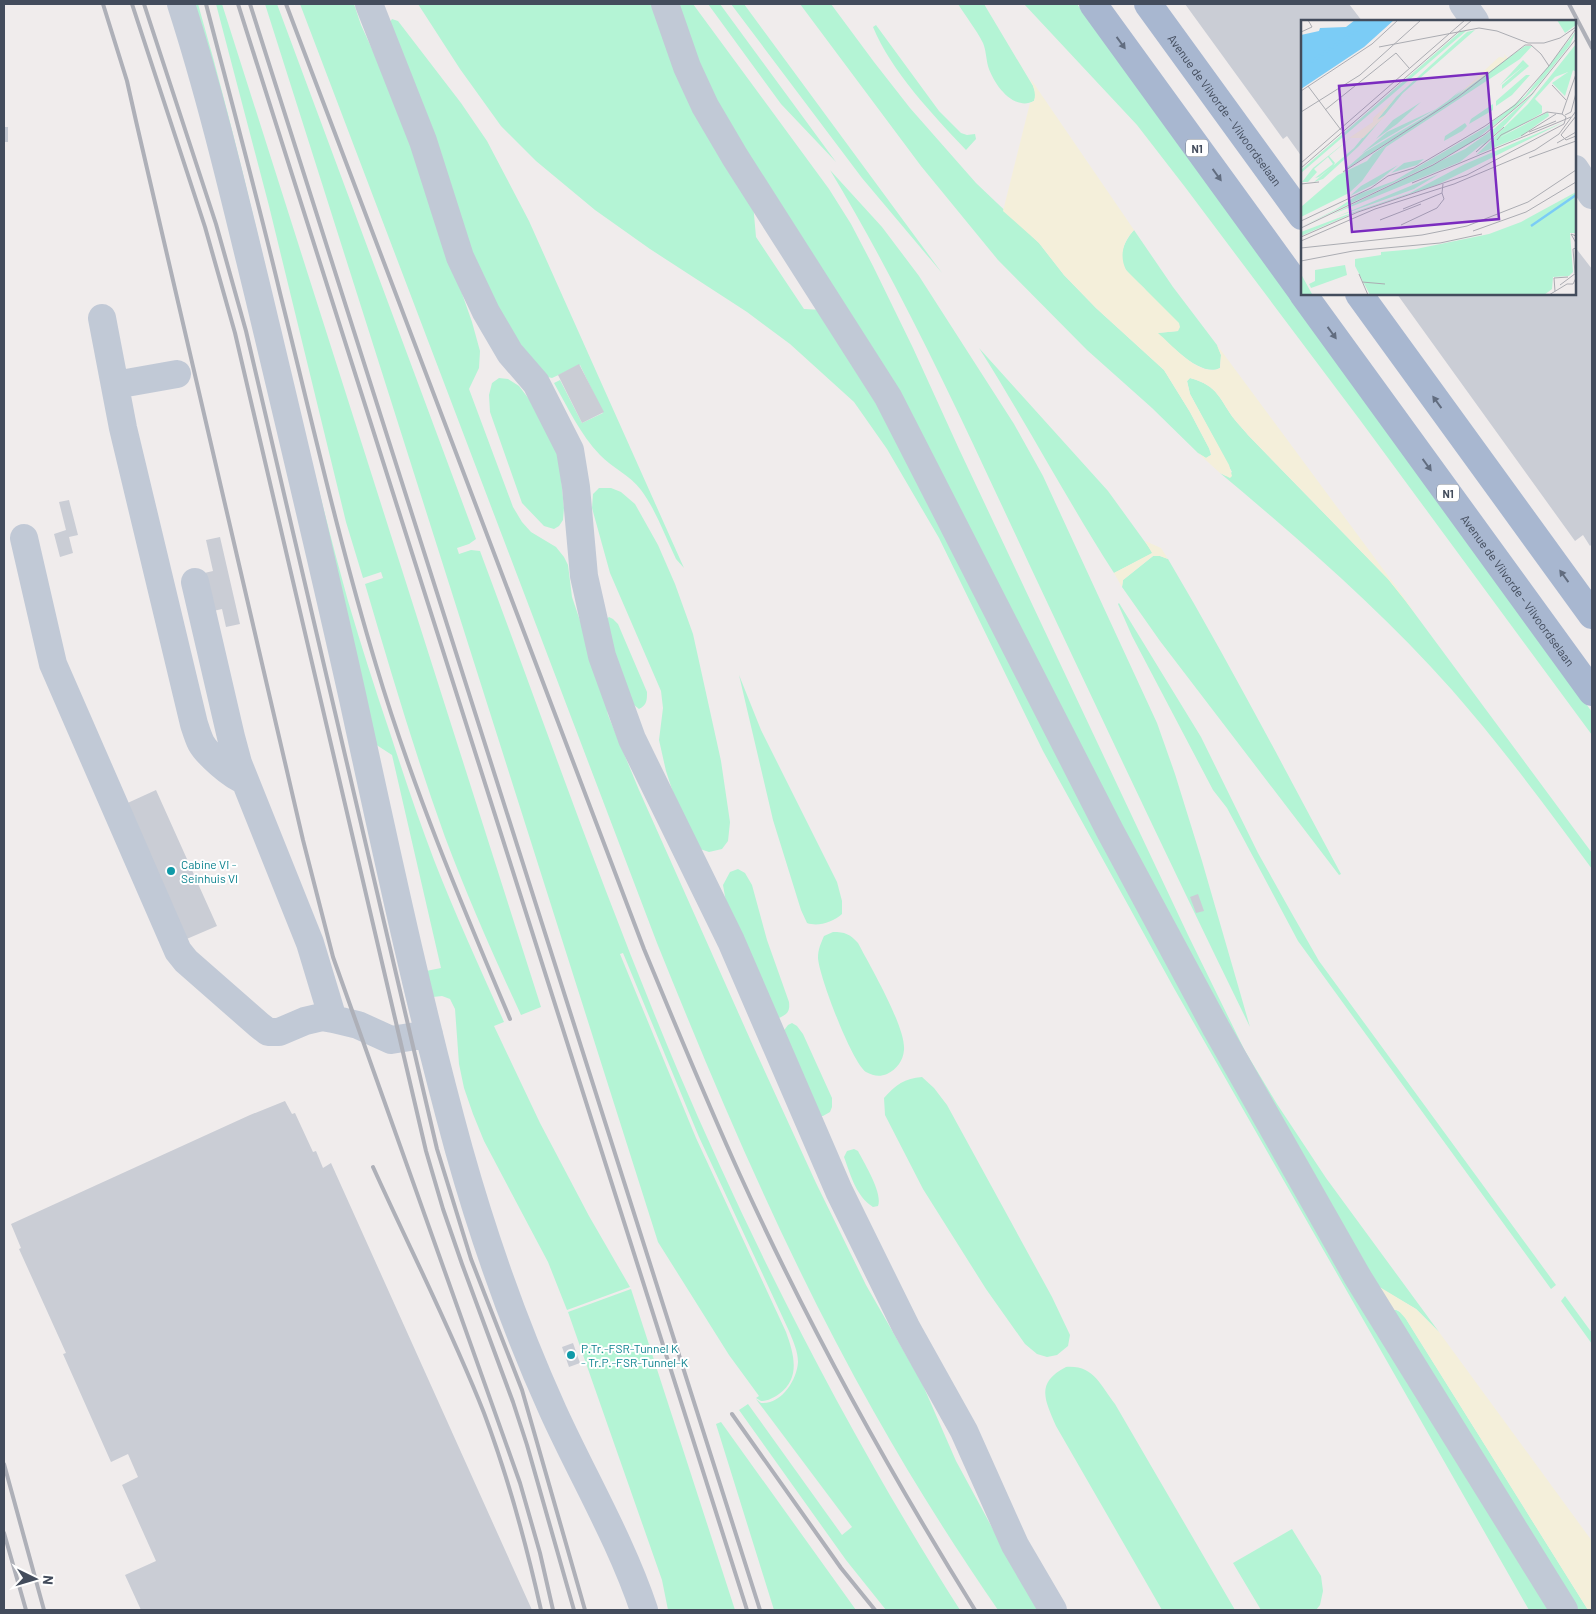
<svg xmlns="http://www.w3.org/2000/svg" width="1596" height="1614" font-family="Barlow,sans-serif">
<style>
.green{fill:#b4f4d5}
.sand{fill:#f4efda}
.building{fill:#cacdd5}
.lines{fill:none;stroke-linecap:round;stroke-linejoin:round}
.minor{stroke:#c1c9d6;stroke-width:28}
.major{stroke:#a8b7d0;stroke-width:28}
.rail{stroke:#aeb0b8;stroke-width:4}
.oneway{fill:#616c7f}
.culture-dot{fill:#0f9aa8;stroke:#fff;stroke-width:2}
.labels{text-anchor:middle;dominant-baseline:central;stroke-width:4;stroke-linejoin:round;paint-order:stroke}
.shield{fill:#fff;stroke:#7b828d;stroke-width:1}
.shield-label{font-size:11px;font-weight:bold;fill:#434c5c}
.street-label{font-size:12px;fill:#434c5c;stroke:#fff}
.culture-label{font-size:12px;fill:#0d838f;stroke:#fff;text-anchor:start}
.inset-river{fill:none;stroke:#7bccf6;stroke-width:2.5}
.inset-road{fill:none;stroke:#abacb2;stroke-width:1}
.view{fill:#7b2cbf;fill-opacity:0.15;stroke:#7b2cbf;stroke-width:2.5}
.inset-edge{fill:none;stroke:#434c5c;stroke-width:2.5}
</style>
<rect width="100%" height="100%" fill="#f0ecec"/>
<path class="green" d="M 193,4 L 198,4 C 255,201 293,403 348,601 C 361,645 375,689 390,733 C 404,776 418,818 434,860 C 455,914 480,968 504,1022 L 494,1026 L 540,1123 L 589,1216 L 630,1287 L 567,1310 L 548,1262 L 484,1141 L 473,1114 L 464,1088 L 459,1064 L 455,1009 L 450,999 L 442,996 L 433,997 L 426,971 L 441,968 L 392,755 L 375,744 Z
M 216,4 L 222,4 L 541,1007 L 521,1015 C 494,957 468,898 445,837 C 415,754 390,669 365,584 L 383,578 L 381,572 L 363,578 L 346,522 L 269,206 Z
M 265,4 L 277,4 L 476,539 L 469,544 L 457,548 L 459,554 L 471,550 L 480,551 C 545,725 606,901 678,1071 C 758,1258 851,1439 960,1610 L 886,1610 L 846,1560 L 739,1410 L 748,1404 L 842,1535 L 852,1527 L 756,1399 L 761,1403 C 781,1405 797,1380 798,1362 C 798,1351 793,1341 789,1331 L 699,1137 L 623,953 L 620,954 L 696,1138 L 786,1332 C 794,1354 801,1378 779,1394 C 773,1398 768,1401 761,1401 L 756,1398 L 759,1396 L 729,1355 L 658,1242 Z
M 300,4 L 354,4 L 361,25 L 401,112 L 458,282 L 472,322 L 480,351 L 479,368 L 469,389 L 513,507 L 522,522 L 531,532 L 556,547 L 564,557 L 568,565 L 572,597 L 603,689 L 608,715 L 639,790 L 750,1039 L 816,1183 L 866,1285 L 922,1383 L 956,1461 L 1008,1557 L 1040,1610 L 998,1610 C 954,1546 912,1480 874,1412 C 789,1262 721,1102 657,943 Z
M 418,4 L 653,4 L 753,203 L 756,237 L 804,309 L 823,310 L 956,537 L 1555,1610 L 1529,1610 L 1175,990 L 1043,751 L 939,538 L 887,449 L 854,402 L 790,344 L 747,312 L 650,249 L 595,210 L 536,161 L 501,126 L 460,69 Z
M 672,4 L 693,4 L 829,189 L 851,224 L 873,266 L 913,348 L 959,449 L 1188,935 L 1245,1051 L 1277,1104 L 1326,1178 L 1439,1332 L 1416,1309 L 1380,1288 L 1367,1272 L 711,93 Z
M 708,4 L 720,4 L 836,162 L 781,104 Z
M 731,4 L 744,4 L 942,273 L 862,178 Z
M 800,4 L 831,4 L 874,62 L 910,108 L 976,183 L 1039,243 L 1064,275 L 1096,308 L 1164,370 L 1190,412 L 1209,448 L 1211,455 L 1206,458 L 1198,453 L 1152,408 L 1087,350 L 998,260 L 921,166 Z
M 958,4 L 984,4 L 1033,86 L 1036,95 L 1034,101 C 1013,112 993,83 988,66 C 986,58 986,50 983,43 C 976,29 966,17 958,4 Z
M 1024,4 L 1077,4 L 1592,712 L 1592,735 L 1360,420 L 1185,187 L 1137,125 Z
M 392,19 L 398,21 L 461,103 L 487,141 L 529,221 L 684,568 L 676,559 C 665,536 656,510 641,490 C 630,475 612,468 600,455 C 580,434 568,408 554,383 L 560,380 L 582,423 L 603,413 L 580,365 L 552,378 L 543,376 L 504,322 L 479,273 L 390,22 Z
M 876,25 L 939,111 L 961,133 L 967,135 L 975,134 L 976,139 L 966,150 C 933,115 891,71 873,27 Z
M 830,170 L 882,227 L 919,276 L 1014,424 L 1043,476 L 1157,723 L 1175,774 L 1202,861 L 1250,1027 C 1175,874 1103,721 1031,568 C 968,433 907,298 830,170 Z
M 1134,230 L 1173,287 L 1217,345 L 1221,355 L 1220,368 C 1201,378 1171,345 1157,333 L 1178,331 C 1166,317 1155,302 1144,288 C 1137,281 1124,272 1122,261 C 1120,250 1127,238 1134,230 Z
M 979,348 L 1108,491 L 1153,553 L 1114,573 C 1067,500 1026,422 979,348 Z
M 499,378 L 508,379 L 519,386 L 535,407 L 559,458 L 564,508 L 563,520 L 559,526 L 554,529 L 544,526 L 522,503 L 490,412 L 489,395 L 492,383 Z
M 1190,378 C 1219,386 1219,399 1235,420 C 1239,425 1244,430 1248,435 L 1388,579 L 1404,599 L 1592,853 L 1592,869 C 1547,808 1502,747 1452,690 C 1383,612 1300,540 1220,473 L 1226,476 L 1232,472 L 1190,394 L 1187,381 Z
M 599,488 L 611,488 L 621,492 L 635,504 L 658,545 L 675,584 L 693,634 L 721,761 L 730,822 L 728,841 L 722,849 L 709,852 L 697,848 L 679,811 L 666,771 L 659,740 L 663,708 L 661,691 L 610,573 L 592,508 L 593,494 Z
M 1153,556 L 1160,556 L 1168,559 C 1229,662 1284,768 1341,874 L 1339,875 L 1160,641 L 1122,587 L 1123,580 Z
M 1119,603 L 1201,737 L 1258,853 L 1291,912 L 1319,961 L 1556,1285 L 1551,1289 L 1298,941 L 1227,808 L 1213,790 L 1132,636 L 1118,604 Z
M 609,617 L 613,619 L 618,624 L 647,692 C 647,700 647,705 639,709 L 628,700 L 605,620 Z
M 739,675 L 761,730 L 837,882 L 842,901 L 842,914 C 833,922 818,927 807,923 L 801,910 L 773,820 Z
M 738,869 L 745,873 L 752,885 L 767,940 L 789,1002 C 790,1011 788,1014 779,1018 L 774,1016 L 727,908 L 723,885 L 730,872 Z
M 833,932 C 845,932 850,934 858,943 C 870,966 906,1027 904,1050 C 903,1061 897,1069 887,1074 C 880,1077 873,1076 866,1072 C 852,1063 819,976 818,958 C 818,949 821,943 824,936 Z
M 792,1023 L 797,1026 L 803,1034 L 832,1098 L 832,1107 L 830,1112 L 823,1116 L 816,1116 L 782,1033 L 788,1025 Z
M 922,1077 L 934,1088 L 947,1105 L 1052,1297 L 1070,1335 L 1068,1346 L 1057,1355 L 1047,1357 L 1037,1354 L 1025,1344 L 986,1289 L 923,1189 L 885,1115 L 884,1098 C 895,1085 905,1078 922,1077 Z
M 854,1149 L 858,1151 C 864,1163 883,1193 878,1206 L 873,1207 C 856,1196 851,1176 844,1157 L 847,1151 Z
M 631,1289 L 735,1610 L 668,1610 L 662,1580 L 568,1312 Z
M 1565,1296 L 1592,1333 L 1592,1344 L 1561,1301 Z
M 1394,1309 L 1402,1313 L 1406,1319 L 1588,1610 L 1573,1610 L 1393,1310 Z
M 1066,1367 C 1094,1365 1100,1385 1115,1404 L 1235,1610 L 1162,1610 L 1056,1426 C 1045,1400 1035,1383 1066,1367 Z
M 721,1422 L 856,1610 L 774,1610 L 716,1424 Z
M 1292,1529 L 1321,1576 L 1323,1591 L 1320,1605 L 1316,1610 L 1261,1610 L 1233,1563 Z"/>
<path class="sand" d="M 1015,56 L 1134,230 C 1123,241 1119,256 1126,270 L 1179,323 L 1180,327 L 1178,331 L 1158,333 C 1172,345 1201,379 1220,368 L 1221,355 L 1217,345 L 1417,615 L 1388,579 L 1248,435 C 1244,430 1239,425 1235,420 C 1219,399 1219,386 1190,378 L 1187,381 L 1190,394 L 1229,465 L 1232,476 L 1230,478 L 1220,473 L 1198,453 L 1206,458 L 1211,455 L 1211,452 L 1190,412 L 1164,370 L 1096,308 L 1064,275 L 1039,243 L 1003,211 L 1030,103 L 1034,101 C 1039,86 1023,68 1015,56 Z
M 1145,541 L 1161,548 L 1168,559 L 1160,556 L 1153,556 L 1123,580 L 1122,587 L 1114,573 L 1152,553 Z
M 1378,1286 L 1416,1309 L 1439,1332 L 1592,1541 L 1592,1610 L 1588,1610 L 1406,1319 L 1398,1310 L 1393,1310 Z"/>
<path class="building" d="M 1185,4 L 1349,4 L 1362,21 L 1302,21 L 1302,157 L 1287,136 L 1283,139 Z
M 4,127 L 8,127 L 8,142 L 4,142 Z
M 1575,247 L 1592,269 L 1592,544 L 1590,546 L 1583,535 L 1575,541 L 1397,294 L 1575,294 Z
M 579,364 L 604,412 L 582,423 L 558,375 Z
M 69,500 L 78,535 L 69,537 L 73,553 L 60,557 L 54,534 L 66,530 L 59,502 Z
M 220,537 L 240,624 L 226,627 L 222,609 L 209,612 L 200,574 L 213,571 L 206,540 Z
M 156,790 L 217,926 L 182,941 L 121,806 Z
M 1198,894 L 1204,911 L 1196,913 L 1190,897 Z
M 285,1101 L 292,1114 L 295,1113 L 313,1152 L 316,1151 L 323,1168 L 331,1163 L 532,1610 L 141,1610 L 125,1575 L 156,1561 L 122,1485 L 138,1477 L 128,1454 L 111,1462 L 63,1354 L 66,1353 L 19,1249 L 21,1248 L 11,1224 L 250,1115 Z
M 573,1343 L 580,1363 L 569,1367 L 562,1347 Z"/>
<g class="lines">
<path class="minor" d="M 181,4 C 212,100 235,199 259,297 C 291,431 323,564 353,699 C 386,850 418,1001 459,1150 C 484,1239 515,1327 553,1411 C 583,1477 621,1541 644,1610
M 369,4 L 423,141 L 460,257 L 486,312 L 510,353 L 536,383 L 570,450 L 576,487 L 584,576 L 602,656 L 632,739 L 731,941 L 839,1191 L 906,1327 L 964,1431 L 1015,1545 L 1053,1610
M 665,4 L 687,67 L 705,106 L 735,157 L 888,397 L 1110,831 L 1216,1028 L 1357,1276 L 1564,1610
M 1463,4 L 1475,21
M 1575,169 L 1592,195
M 102,318 L 123,428 L 194,724 C 196,730 198,737 201,743 C 207,754 232,776 244,780
M 115,385 L 177,374
M 24,538 L 53,664 L 178,951 L 186,961 L 259,1025 L 268,1032 L 279,1032 L 305,1021 L 322,1017 L 333,1019
M 195,582 L 231,737 L 238,763 L 310,943 L 333,1019 L 358,1025 L 391,1040 L 429,1034"/>
<g class="major">
<path d="M 1093,4 L 1302,292"/>
<path id="s1" d="M 1148,4 L 1302,216"/>
<path id="s2" d="M 1303,294 L 1592,692"/>
<path d="M 1359,294 L 1592,615"/>
</g>
<path class="rail" d="M 103,4 L 127,81 L 136,121 L 303,840 L 333,957 L 520,1483 L 540,1553 L 553,1610
M 132,4 L 205,227 L 235,333 L 426,1151 L 443,1209 L 462,1264 L 513,1402 L 527,1445 L 574,1610
M 144,4 L 216,224 L 246,331 L 437,1149 L 471,1259 L 522,1390 L 585,1610
M 206,4 C 231,100 257,196 280,293 C 311,417 339,542 376,665 C 412,786 461,903 510,1019
M 238,4 L 747,1610
M 250,4 L 760,1610
M 286,4 L 644,949 C 675,1024 706,1100 740,1175 C 808,1325 888,1470 975,1610
M 1569,4 L 1592,48
M 373,1167 C 410,1249 451,1329 484,1413 C 508,1477 526,1543 541,1610
M 732,1414 L 841,1568 L 875,1610
M 4,1464 L 44,1610
M 4,1533 L 26,1610"/>
</g>
<defs><path id="oneway-solid" d="M-6-.8H1V-3.2L6.5 0L1 3.2V.8H-6Z" transform="scale(1.25)"/></defs>
<g class="oneway">
<use href="#oneway-solid" transform="translate(1121 43) rotate(54)"/>
<use href="#oneway-solid" transform="translate(1217 175) rotate(54)"/>
<use href="#oneway-solid" transform="translate(1332 333) rotate(54)"/>
<use href="#oneway-solid" transform="translate(1437 402) rotate(-126)"/>
<use href="#oneway-solid" transform="translate(1427 465) rotate(54)"/>
<use href="#oneway-solid" transform="translate(1564 576) rotate(-126)"/>
</g>
<g class="culture-dot">
<circle cx="171" cy="871" r="5"/>
<circle cx="571" cy="1355" r="5"/>
</g>
<g class="labels">
<g class="shield">
<rect x="1186" y="139.5" width="22" height="17" rx="4"/>
<rect x="1437" y="484.5" width="22" height="17" rx="4"/>
</g>
<g class="shield-label">
<text x="1197" y="148">N1</text>
<text x="1448" y="493">N1</text>
</g>
<g class="street-label">
<text stroke="none"><textPath href="#s1" startOffset="131">Avenue de Vilvorde - Vilvoordselaan</textPath></text>
<text stroke="none"><textPath href="#s2" startOffset="366">Avenue de Vilvorde - Vilvoordselaan</textPath></text>
</g>
<g class="culture-label">
<text x="181" y="864">Cabine VI -<tspan x="181" dy="14">Seinhuis VI</tspan></text>
<text x="581" y="1348">P.Tr.-FSR-Tunnel K<tspan x="581" dy="14">- Tr.P.-FSR-Tunnel-K</tspan></text>
</g>
</g>
<g transform="translate(1301 20)">
<rect width="275" height="275" fill="#f0ecec"/>
<path d="M 256,0 L 275,0 L 275,5 L 264,13 ZM 174,10 L 102,73 L 58,126 L 22,159 L 13,162 L 53,128 L 95,77 L 166,12 ZM 160,11 L 165,11 L 0,153 L 0,150 ZM 275,11 L 269,25 L 238,64 L 212,90 L 173,121 L 132,144 L 0,207 L 34,190 L 58,174 L 93,161 L 185,107 L 224,76 ZM 275,24 L 275,52 L 272,50 L 264,76 L 251,63 L 267,52 L 254,57 L 234,79 L 241,86 L 241,93 L 198,118 L 247,92 L 248,96 L 219,117 L 175,135 L 227,84 ZM 224,26 L 231,26 L 219,39 L 85,127 L 61,161 L 48,173 L 0,197 L 0,187 L 37,155 L 66,141 L 72,134 ZM 222,40 L 228,46 L 201,69 L 201,65 L 224,45 L 199,65 ZM 229,55 L 211,75 L 195,86 L 195,81 L 225,55 ZM 161,69 L 142,87 L 41,152 L 64,132 L 137,89 ZM 235,71 L 205,104 L 174,133 L 184,122 L 159,142 L 30,195 L 164,129 L 194,108 ZM 120,82 L 96,104 L 75,119 L 92,100 ZM 192,84 L 192,90 L 168,104 L 170,99 ZM 135,89 L 80,121 L 60,134 L 86,112 ZM 263,102 L 138,164 L 55,192 L 0,216 L 0,212 L 53,192 L 109,173 L 164,144 ZM 164,103 L 166,106 L 161,111 L 143,121 L 144,116 ZM 52,116 L 28,136 L 34,143 L 32,146 L 18,157 L 14,158 L 32,144 L 27,137 L 13,149 L 16,152 L 7,162 L 1,162 L 12,148 ZM 123,139 L 116,145 L 90,153 L 103,143 ZM 97,145 L 74,164 L 49,176 L 60,166 ZM 138,154 L 113,169 L 35,197 ZM 275,172 L 275,213 L 269,213 L 272,252 L 268,256 L 252,257 L 251,269 L 243,275 L 69,275 L 54,246 L 54,239 L 80,235 L 80,232 L 115,229 L 188,214 L 220,202 ZM 44,245 L 46,255 L 10,268 L 8,264 L 14,261 L 14,250 ZM 0,254 L 11,274 L 17,275 L 0,275 Z" fill="#b4f4d5"/>
<path d="M 203,34 L 207,38 L 157,75 L 198,37 L 204,38 ZM 95,77 L 76,100 L 84,95 L 84,96 L 62,118 L 48,118 L 72,102 L 72,98 Z" fill="#f4efda"/>
<path d="M 54,0 L 93,0 L 63,27 L 0,69 L 0,15 L 18,11 L 19,8 L 45,7 Z" fill="#7bccf6"/>
<path class="inset-river" d="M 0,49 L 70,0M 230,206 L 275,175"/>
<path class="inset-road" d="M 0,12 L 11,7 L 7,0M 78,27 L 178,8 L 196,11 L 227,23 L 243,23 L 259,18 L 275,7M 251,65 L 265,80M 7,66 L 40,110M 0,71 L 71,24 L 97,0M 24,90 L 95,33 L 108,48M 0,92 L 59,55 L 120,0M 261,94 L 275,54M 264,95 L 270,92 L 275,73M 275,96 L 260,115 L 265,120 L 275,116M 228,112 L 255,101M 220,116 L 255,94M 196,120 L 200,115 L 246,92 L 261,94M 256,123 L 275,112M 175,132 L 203,107M 228,138 L 275,121M 0,143 L 164,0M 0,148 L 171,0M 42,152 L 157,77 L 224,25 L 230,25 L 240,34 L 248,46 L 274,10M 111,163 L 270,97M 0,164 L 18,162M 102,189 L 141,173 L 142,164M 79,200 L 120,184M 0,201 L 70,168 L 87,156 L 113,148 L 184,106 L 214,85 L 248,46M 100,205 L 136,188 L 143,179 L 141,173M 0,208 L 132,145 L 184,114 L 231,74 L 275,19M 172,211 L 225,192 L 275,162M 275,216 L 270,214 L 275,223M 0,217 L 57,192 L 166,155 L 263,104 L 265,97 L 261,94M 0,221 L 74,189 L 153,164 L 234,130 L 258,114 L 275,91M 0,228 L 121,215 L 166,206 L 227,182 L 275,150M 0,241 L 52,231 L 139,223 L 181,214M 274,253 L 272,229 L 275,228M 58,254 L 67,275M 61,262 L 84,264M 259,265 L 275,253M 254,271 L 253,258 L 267,257M 248,275 L 266,264 L 272,264 L 275,258"/>
<path class="view" d="M 186,53 L 198,199 L 51,212 L 38,66 Z"/>
<rect width="275" height="275" class="inset-edge"/>
</g>
<rect width="1596" height="1614" fill="none" stroke="#434c5c" stroke-width="10"/>
<g transform="translate(35 1579) rotate(95)" stroke="#ffffff" stroke-width="4" paint-order="stroke">
<path d="M0-4L9 19L0 12L-9 19Z" fill="#434c5c"/>
<text y="-8" font-size="14" font-weight="bold" text-anchor="middle" fill="#434c5c">N</text>
</g>
</svg>
